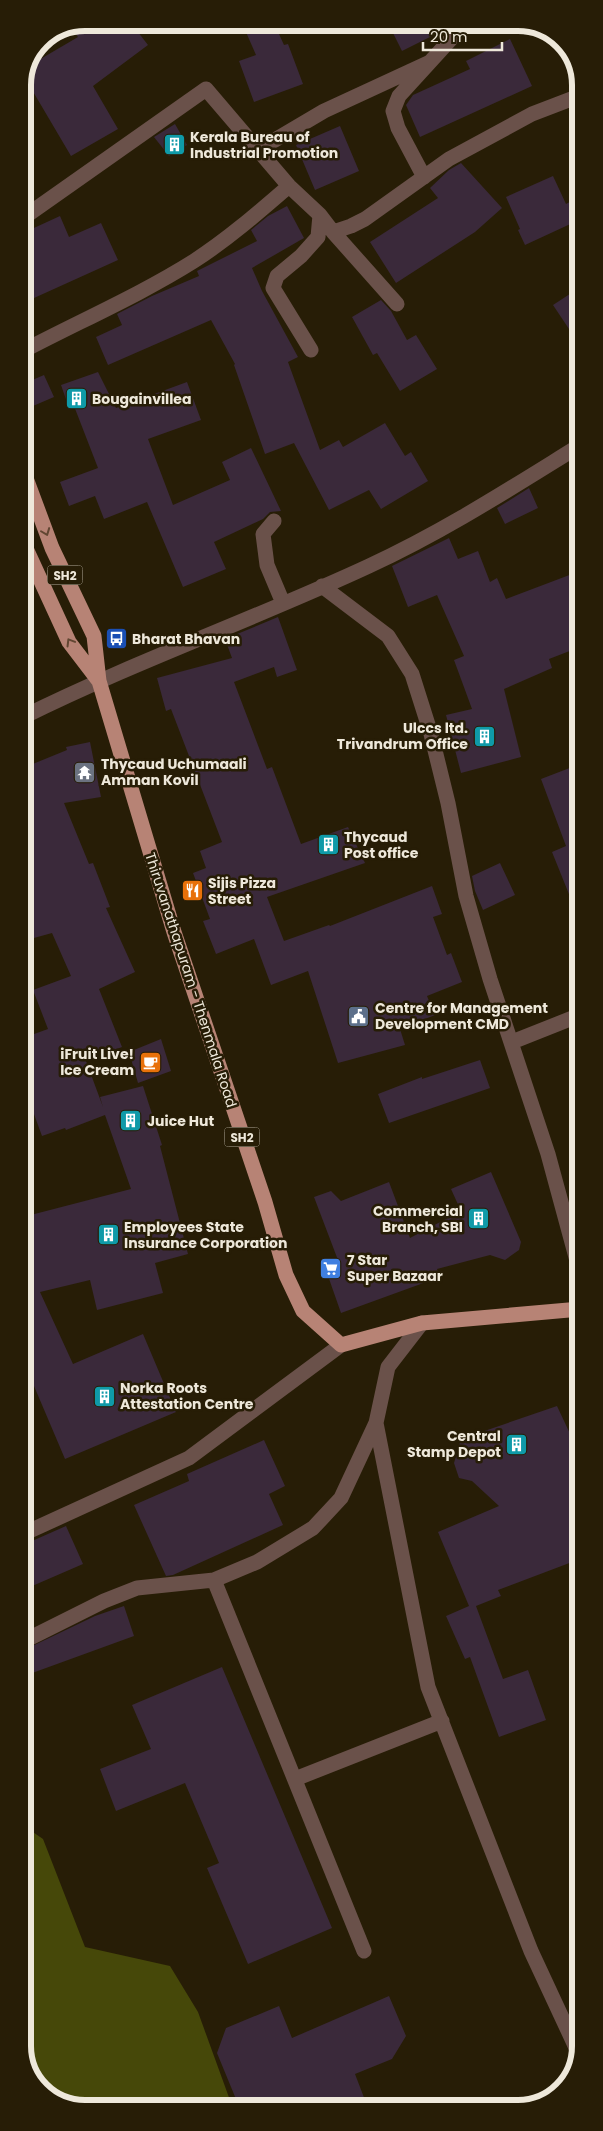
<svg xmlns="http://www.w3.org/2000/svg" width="603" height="2131" font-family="Poppins,sans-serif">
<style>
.forest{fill:#464809}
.building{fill:#3a293a}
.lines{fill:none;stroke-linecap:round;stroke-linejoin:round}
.minor{stroke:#6a514a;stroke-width:15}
.major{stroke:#b78375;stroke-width:15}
.oneway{stroke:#614632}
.labels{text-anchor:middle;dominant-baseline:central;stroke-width:5;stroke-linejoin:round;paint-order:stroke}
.shield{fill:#271d06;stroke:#b2ab9a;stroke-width:1}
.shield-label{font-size:12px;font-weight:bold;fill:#eee8da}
.poi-label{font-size:14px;font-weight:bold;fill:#eee8da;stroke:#271d06;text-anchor:start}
.street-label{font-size:14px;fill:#eee8da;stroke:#271d06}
.rim{fill:none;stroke:#eee8da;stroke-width:6}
</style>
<rect width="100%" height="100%" fill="#271d06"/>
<path class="forest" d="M 24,1826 L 43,1839 L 85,1947 L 170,1966 L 198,2012 L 231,2103 L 236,2108 L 112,2108 L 110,2105 L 53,2097 L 44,2093 L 24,2058 Z"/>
<path class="building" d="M 85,22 L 131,23 L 148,45 L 93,86 L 118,129 L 71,156 L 25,78 L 32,64 L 78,37 L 71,28 Z
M 242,23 L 274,23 L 284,45 L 288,44 L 303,84 L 254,102 L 239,61 L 256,55 Z
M 388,23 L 451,23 L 448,28 L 402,51 Z
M 510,39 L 532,86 L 420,137 L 406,105 L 413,95 L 470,69 L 466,61 Z
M 175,124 L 187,145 L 169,156 L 154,137 Z
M 340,126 L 359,171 L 315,190 L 296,145 Z
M 461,163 L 502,208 L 475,232 L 396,283 L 370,242 L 438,198 L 430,188 L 449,170 Z
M 553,176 L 566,204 L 579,197 L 579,220 L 525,245 L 518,230 L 520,229 L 506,197 Z
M 287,206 L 304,238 L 252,268 L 262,291 L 298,357 L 288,362 L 320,450 L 339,440 L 343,447 L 385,423 L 405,456 L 411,452 L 428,481 L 381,509 L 369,490 L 329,510 L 294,443 L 265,454 L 234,365 L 235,364 L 211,320 L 108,365 L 96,337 L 122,325 L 117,314 L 152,296 L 199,276 L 197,271 L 257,241 L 251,230 L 268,216 Z
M 60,216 L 69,237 L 101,223 L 118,260 L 23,303 L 23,233 Z
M 579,288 L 579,344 L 553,305 Z
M 381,300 L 391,311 L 407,340 L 416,335 L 437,369 L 400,391 L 377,353 L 373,355 L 352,317 Z
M 98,372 L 116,408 L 187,382 L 201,420 L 148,439 L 173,505 L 230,480 L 222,462 L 251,448 L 281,511 L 270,512 L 263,519 L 214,542 L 226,569 L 183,587 L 147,502 L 104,519 L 95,496 L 69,506 L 60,482 L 98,468 L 74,406 L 69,408 L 61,385 Z
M 44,375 L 54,397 L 33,406 L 23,384 Z
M 529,488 L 538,508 L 505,524 L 497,508 Z
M 449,538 L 458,559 L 478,551 L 490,582 L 497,578 L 506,599 L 580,571 L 580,647 L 549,659 L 552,668 L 504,689 L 521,757 L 461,773 L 446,715 L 472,709 L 454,660 L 464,656 L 437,595 L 408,607 L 392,566 Z
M 278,617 L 297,670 L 277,677 L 274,667 L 234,682 L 267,769 L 272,767 L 301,844 L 348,827 L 365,863 L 267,897 L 284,941 L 329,925 L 330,926 L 432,886 L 442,914 L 433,917 L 447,955 L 451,953 L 462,982 L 427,996 L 435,1015 L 400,1029 L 405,1045 L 338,1063 L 308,971 L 271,985 L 254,939 L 216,954 L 203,921 L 210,919 L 193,873 L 206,868 L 200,851 L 222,842 L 171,709 L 166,711 L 157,678 L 232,658 L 225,639 Z
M 90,742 L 101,797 L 64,803 L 89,864 L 93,863 L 110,907 L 106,908 L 135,972 L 99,989 L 122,1047 L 86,1061 L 103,1107 L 100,1097 L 143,1086 L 162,1145 L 160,1146 L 188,1254 L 155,1263 L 163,1293 L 97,1310 L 90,1280 L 40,1292 L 73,1364 L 143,1334 L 176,1412 L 65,1459 L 34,1386 L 23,1390 L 23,1217 L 131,1189 L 105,1115 L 66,1130 L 65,1128 L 42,1136 L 23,1084 L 23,1038 L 48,1029 L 33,990 L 71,976 L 52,933 L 23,941 L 23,768 L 67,750 L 66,747 Z
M 580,764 L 580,919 L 579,919 L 552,852 L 566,846 L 541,779 Z
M 500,863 L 515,895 L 483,910 L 475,891 L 472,876 Z
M 161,1039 L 171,1071 L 138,1083 L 129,1052 Z
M 480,1060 L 490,1088 L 389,1123 L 378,1094 L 422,1077 L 422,1079 Z
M 491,1172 L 521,1242 L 519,1250 L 505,1260 L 490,1255 L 437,1269 L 440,1277 L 341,1313 L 327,1273 L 341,1268 L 314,1197 L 331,1191 L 341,1201 L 389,1182 L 410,1238 L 461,1211 L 451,1189 Z
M 557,1406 L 580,1455 L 580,1559 L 498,1590 L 501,1596 L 476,1606 L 503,1679 L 528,1670 L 546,1720 L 499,1737 L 470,1657 L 465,1659 L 446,1616 L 469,1606 L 438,1532 L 499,1506 L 472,1481 L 459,1478 L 454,1463 L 461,1439 Z
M 264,1440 L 285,1486 L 269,1494 L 283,1525 L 173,1575 L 166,1576 L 134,1505 L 189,1481 L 187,1474 Z
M 66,1526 L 83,1564 L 23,1590 L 23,1545 Z
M 124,1606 L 134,1636 L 24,1676 L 24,1650 L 95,1616 Z
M 222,1667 L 332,1928 L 248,1964 L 207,1868 L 219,1863 L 185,1783 L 116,1811 L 100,1769 L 151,1749 L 132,1705 Z
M 389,1996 L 406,2036 L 392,2059 L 355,2074 L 368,2108 L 299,2108 L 296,2100 L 279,2108 L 249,2108 L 238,2104 L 217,2053 L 226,2028 L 279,2006 L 292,2038 Z"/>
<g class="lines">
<path class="minor" d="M 258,150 L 324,111 L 430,62
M 424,177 L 398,128 L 393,111 L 399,96 L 451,39 L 462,23
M 23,218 L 206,89 L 289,186 L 320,215 L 333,232 L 351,226 L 365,219 L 449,159 L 532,114 L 579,96
M 333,232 L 397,304
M 311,350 L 273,288 L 277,276 L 301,256 L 318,237 L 320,215
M 23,351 C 80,321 140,295 194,261 C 228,239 259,212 289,186
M 274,521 L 263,534 L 267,565 L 283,603
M 322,586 L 388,636 L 412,674 L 431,734 L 448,803 L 466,896 L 490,979 L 548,1154 L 580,1272
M 23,717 C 136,661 255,619 369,566 C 443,532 511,488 579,446
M 512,1042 L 580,1015
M 422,1323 L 388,1367 L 376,1423 L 428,1687 L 531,1951 L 578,2052
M 23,1534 L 189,1458 L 341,1345
M 214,1580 L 364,1951
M 24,1641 L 104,1601 L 137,1588 L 214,1580 L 257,1562 L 313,1528 L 341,1498 L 376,1423
M 295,1779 L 442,1721"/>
<path class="major" d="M 23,470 L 52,548 L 94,636 L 99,681 L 174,932 L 265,1202 L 286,1275 L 303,1311 L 341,1345 L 422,1323 L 580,1309
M 23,542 L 69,642 L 98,680"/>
</g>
<defs><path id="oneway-chevron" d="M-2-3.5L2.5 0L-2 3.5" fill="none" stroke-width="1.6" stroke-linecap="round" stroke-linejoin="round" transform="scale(1.25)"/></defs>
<g class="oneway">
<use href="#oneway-chevron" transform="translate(46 532) rotate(69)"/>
<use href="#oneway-chevron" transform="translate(70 642) rotate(-121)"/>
</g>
<defs>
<symbol id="building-square" viewBox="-11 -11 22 22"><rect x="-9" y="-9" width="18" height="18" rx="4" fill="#0f9aa8" stroke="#271d06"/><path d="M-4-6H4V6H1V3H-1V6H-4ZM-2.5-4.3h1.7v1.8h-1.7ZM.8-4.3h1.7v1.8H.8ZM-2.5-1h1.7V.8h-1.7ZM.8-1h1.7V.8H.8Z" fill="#fff"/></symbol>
<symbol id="bus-square" viewBox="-11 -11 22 22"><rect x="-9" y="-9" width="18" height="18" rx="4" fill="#1a4fb4" stroke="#271d06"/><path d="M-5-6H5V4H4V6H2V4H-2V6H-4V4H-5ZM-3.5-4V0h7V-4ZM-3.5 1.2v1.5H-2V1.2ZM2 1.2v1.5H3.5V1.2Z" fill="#fff"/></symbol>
<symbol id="temple-square" viewBox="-11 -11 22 22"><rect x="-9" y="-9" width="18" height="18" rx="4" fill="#6b7280" stroke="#271d06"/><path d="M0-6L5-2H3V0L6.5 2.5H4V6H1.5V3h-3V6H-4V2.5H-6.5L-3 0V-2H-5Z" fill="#fff"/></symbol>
<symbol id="restaurant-square" viewBox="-11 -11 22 22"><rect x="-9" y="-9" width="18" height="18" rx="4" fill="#e8710a" stroke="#271d06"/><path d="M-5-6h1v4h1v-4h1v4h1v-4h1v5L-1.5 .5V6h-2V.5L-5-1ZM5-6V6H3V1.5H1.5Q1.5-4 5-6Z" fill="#fff"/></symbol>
<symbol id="civic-square" viewBox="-11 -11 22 22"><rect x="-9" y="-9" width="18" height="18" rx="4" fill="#5c6f8a" stroke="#271d06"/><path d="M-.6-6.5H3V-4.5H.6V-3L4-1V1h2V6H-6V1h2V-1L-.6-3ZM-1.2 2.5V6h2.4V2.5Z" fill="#fff"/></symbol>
<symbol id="cafe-square" viewBox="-11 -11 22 22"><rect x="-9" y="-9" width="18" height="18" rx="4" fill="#e8710a" stroke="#271d06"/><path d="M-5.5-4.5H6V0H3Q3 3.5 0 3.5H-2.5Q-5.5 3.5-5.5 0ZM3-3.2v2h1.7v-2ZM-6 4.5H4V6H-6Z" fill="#fff"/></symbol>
<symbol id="supermarket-square" viewBox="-11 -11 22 22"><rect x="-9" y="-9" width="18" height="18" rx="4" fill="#3f7fe0" stroke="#271d06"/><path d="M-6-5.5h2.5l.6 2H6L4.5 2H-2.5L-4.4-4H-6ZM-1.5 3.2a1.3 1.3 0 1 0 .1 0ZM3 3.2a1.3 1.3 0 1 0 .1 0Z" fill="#fff"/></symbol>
</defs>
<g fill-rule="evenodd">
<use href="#building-square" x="162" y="132" width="25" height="25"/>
<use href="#building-square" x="64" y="386" width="25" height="25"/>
<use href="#bus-square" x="104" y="626" width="25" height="25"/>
<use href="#building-square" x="472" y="724" width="25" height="25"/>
<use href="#temple-square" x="72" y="760" width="25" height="25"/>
<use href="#building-square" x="316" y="832" width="25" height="25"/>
<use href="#restaurant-square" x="180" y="878" width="25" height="25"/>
<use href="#civic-square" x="346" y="1004" width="25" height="25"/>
<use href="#cafe-square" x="138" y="1050" width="25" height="25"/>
<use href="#building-square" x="118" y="1108" width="25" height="25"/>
<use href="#building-square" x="466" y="1206" width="25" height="25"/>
<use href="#building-square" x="96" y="1222" width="25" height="25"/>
<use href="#supermarket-square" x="318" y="1256" width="25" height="25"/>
<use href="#building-square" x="92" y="1384" width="25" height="25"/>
<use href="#building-square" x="504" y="1432" width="25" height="25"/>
</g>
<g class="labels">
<g class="shield">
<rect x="47.5" y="565.5" width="35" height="19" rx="4"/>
<rect x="224.5" y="1127.5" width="35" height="19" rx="4"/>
</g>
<g class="shield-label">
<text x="65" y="575">SH2</text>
<text x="242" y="1137">SH2</text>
</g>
<g class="poi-label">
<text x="190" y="137">Kerala Bureau of<tspan x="190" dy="16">Industrial Promotion</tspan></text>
<text x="92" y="399">Bougainvillea</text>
<text x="132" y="639">Bharat Bhavan</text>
<text x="468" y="728" text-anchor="end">Ulccs ltd.<tspan x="468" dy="16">Trivandrum Office</tspan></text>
<text x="101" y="764">Thycaud Uchumaali<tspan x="101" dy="16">Amman Kovil</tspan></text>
<text x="344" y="837">Thycaud<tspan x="344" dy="16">Post office</tspan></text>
<text x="208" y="883">Sijis Pizza<tspan x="208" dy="16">Street</tspan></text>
<text x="375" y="1008">Centre for Management<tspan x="375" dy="16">Development CMD</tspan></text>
<text x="134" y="1054" text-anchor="end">iFruit Live!<tspan x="134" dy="16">Ice Cream</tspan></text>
<text x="147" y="1121">Juice Hut</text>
<text x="463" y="1211" text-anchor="end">Commercial<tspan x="463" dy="16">Branch, SBI</tspan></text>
<text x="124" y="1227">Employees State<tspan x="124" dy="16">Insurance Corporation</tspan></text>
<text x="347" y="1260">7 Star<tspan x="347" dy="16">Super Bazaar</tspan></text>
<text x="120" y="1388">Norka Roots<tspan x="120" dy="16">Attestation Centre</tspan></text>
<text x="501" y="1436" text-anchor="end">Central<tspan x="501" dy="16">Stamp Depot</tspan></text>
</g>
<g class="street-label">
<text transform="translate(191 980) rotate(72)">Thiruvanathapuram - Thenmala Road</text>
</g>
</g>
<path d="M0 0H603V2131H0ZM85 31H518A54 54 0 0 1 572 85V2046A54 54 0 0 1 518 2100H85A54 54 0 0 1 31 2046V85A54 54 0 0 1 85 31Z" fill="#271d06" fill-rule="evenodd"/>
<path class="rim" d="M85 31H518A54 54 0 0 1 572 85V2046A54 54 0 0 1 518 2100H85A54 54 0 0 1 31 2046V85A54 54 0 0 1 85 31Z"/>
<path d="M423 42v8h79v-8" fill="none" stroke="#eee8da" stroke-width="2.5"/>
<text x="430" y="42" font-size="15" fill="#eee8da" stroke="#271d06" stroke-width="4" paint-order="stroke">20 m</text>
</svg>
